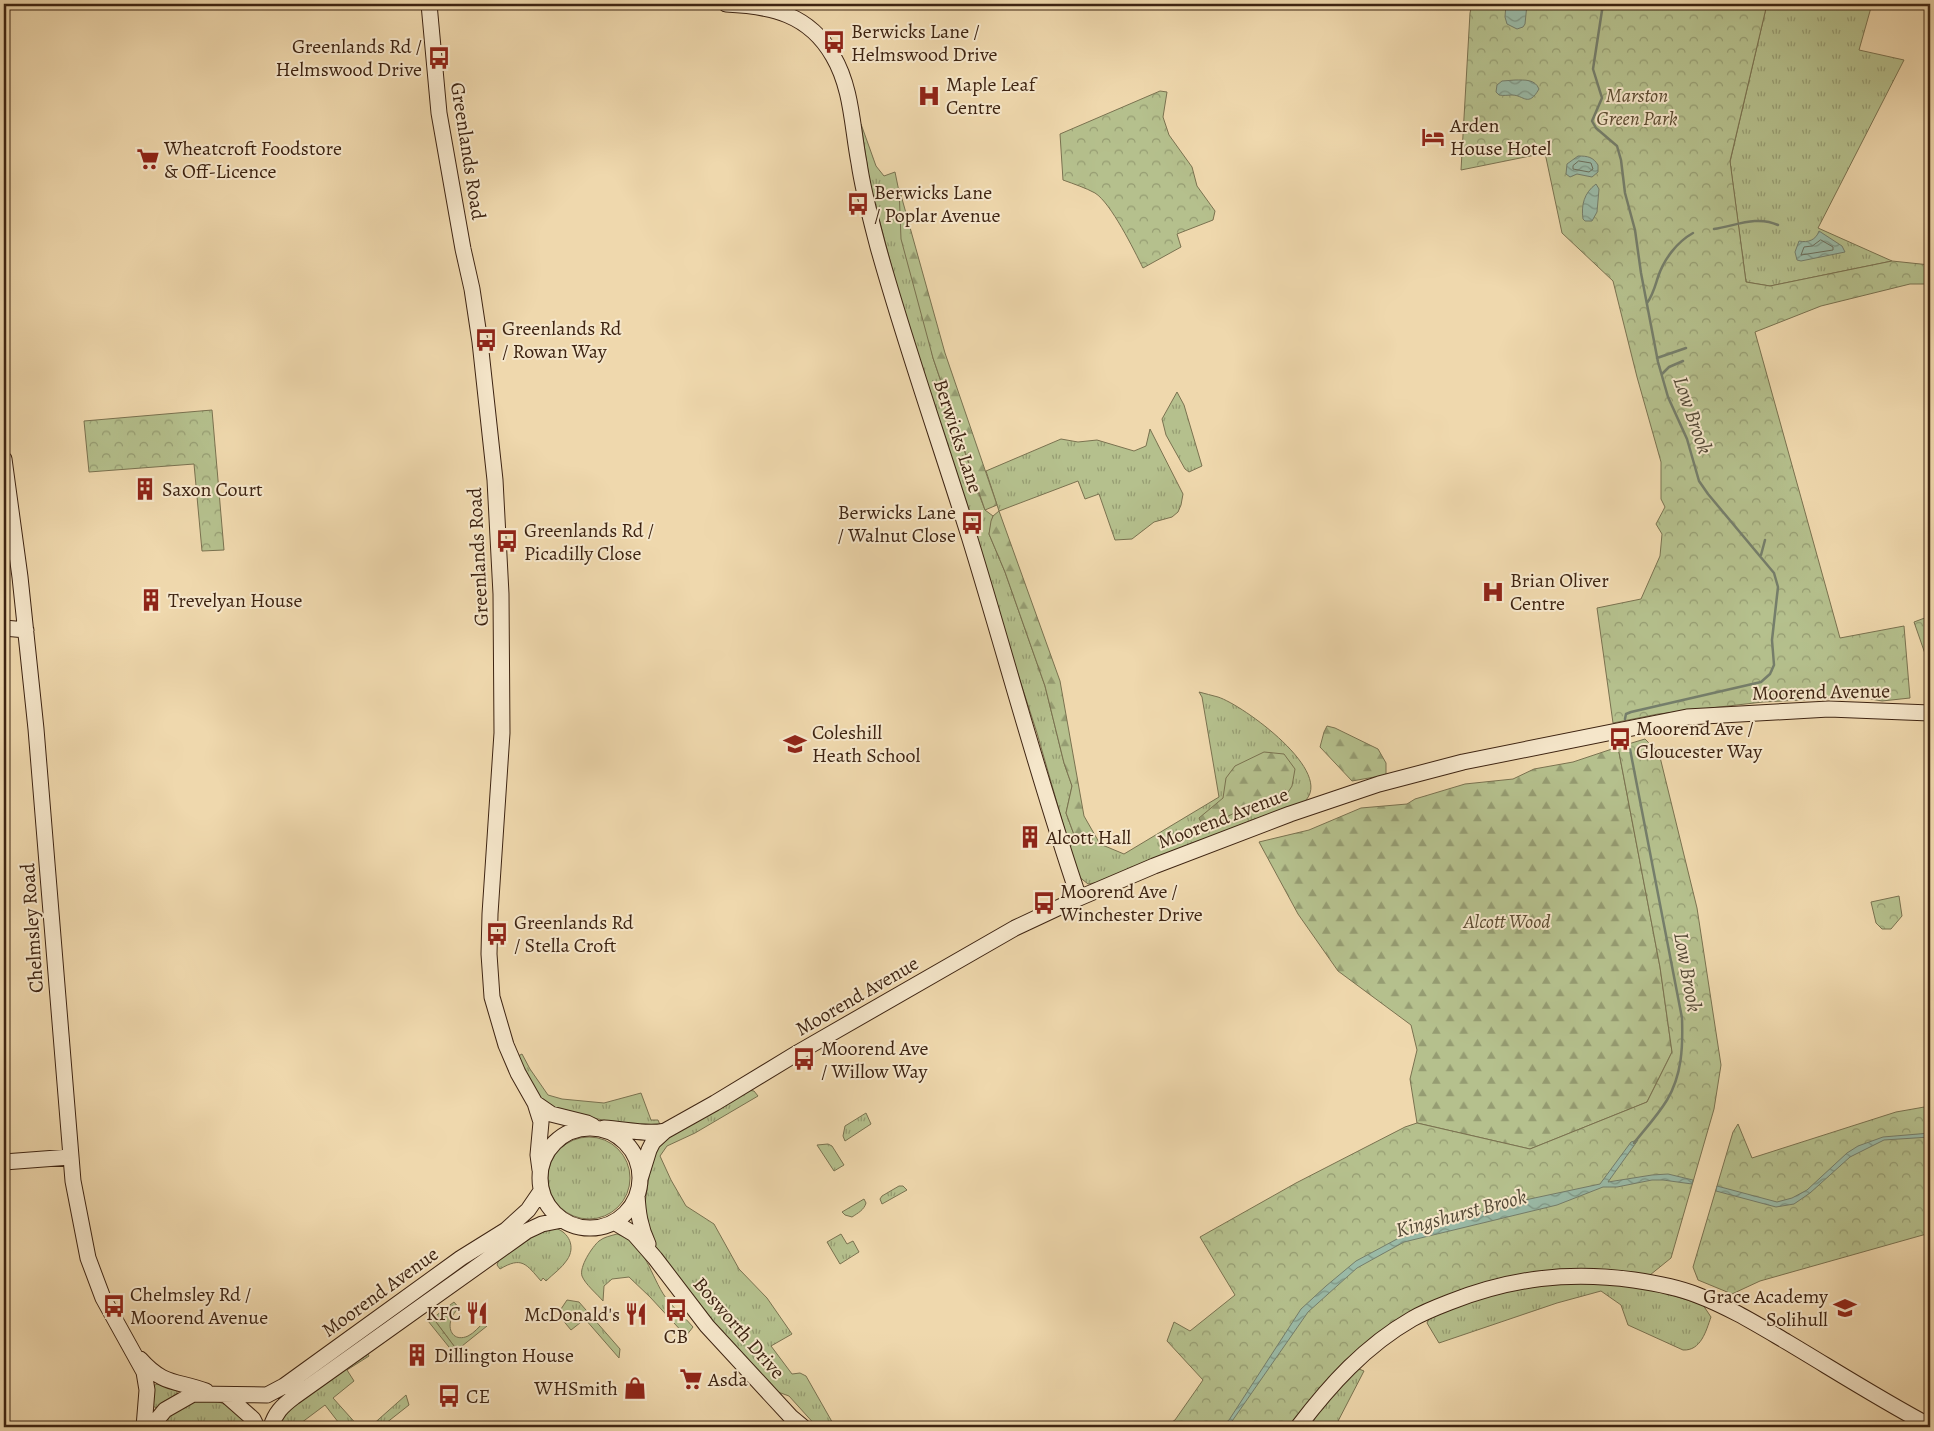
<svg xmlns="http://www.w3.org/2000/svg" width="1934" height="1431" font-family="Alegreya,serif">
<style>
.grass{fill:url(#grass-tufts);stroke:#7a7250}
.forest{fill:url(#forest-firs);stroke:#7a7250}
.park{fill:url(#park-crowns);stroke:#7a7250}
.water{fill:url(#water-waves);stroke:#757e6b}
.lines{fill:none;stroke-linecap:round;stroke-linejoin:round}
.shore{stroke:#6c6f5c;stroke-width:1}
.stream{stroke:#757e6b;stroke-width:2.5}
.secondary-casing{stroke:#3e2412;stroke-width:17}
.secondary{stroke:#f5e6ca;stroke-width:15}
.labels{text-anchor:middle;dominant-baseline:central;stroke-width:4;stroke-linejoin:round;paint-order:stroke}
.poi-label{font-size:20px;fill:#3e2412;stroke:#f5e6ca;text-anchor:start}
.park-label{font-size:20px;font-style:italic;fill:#5c4b31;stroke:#f5e6ca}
.street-label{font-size:20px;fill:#3e2412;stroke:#f5e6ca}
.water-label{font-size:21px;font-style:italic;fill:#554a37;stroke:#f5e6ca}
</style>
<defs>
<pattern id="grass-tufts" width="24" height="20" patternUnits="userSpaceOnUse" patternTransform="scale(1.25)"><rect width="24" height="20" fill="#b5c08d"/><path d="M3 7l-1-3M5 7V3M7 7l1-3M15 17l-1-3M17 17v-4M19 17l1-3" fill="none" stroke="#959c72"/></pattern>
<pattern id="forest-firs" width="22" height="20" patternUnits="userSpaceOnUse" patternTransform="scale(1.25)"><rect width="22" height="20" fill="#b5c08d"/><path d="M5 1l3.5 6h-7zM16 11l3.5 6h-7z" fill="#959c72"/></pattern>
<pattern id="park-crowns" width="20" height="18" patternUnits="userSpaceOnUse" patternTransform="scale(1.25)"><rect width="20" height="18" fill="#b5c08d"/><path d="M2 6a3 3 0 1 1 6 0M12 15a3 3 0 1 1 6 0" fill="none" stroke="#959c72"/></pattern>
<pattern id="water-waves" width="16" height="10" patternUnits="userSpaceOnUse" patternTransform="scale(1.25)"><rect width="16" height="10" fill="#9abaa7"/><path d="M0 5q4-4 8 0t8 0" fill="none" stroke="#7f9787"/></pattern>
</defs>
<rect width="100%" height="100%" fill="#efd8ad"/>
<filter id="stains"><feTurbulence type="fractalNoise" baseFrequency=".004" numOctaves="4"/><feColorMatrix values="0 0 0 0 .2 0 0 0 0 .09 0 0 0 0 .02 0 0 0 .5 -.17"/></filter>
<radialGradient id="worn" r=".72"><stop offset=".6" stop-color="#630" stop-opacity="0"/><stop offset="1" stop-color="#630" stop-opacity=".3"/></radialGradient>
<path class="grass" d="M 1767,4 L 1872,4 L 1859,50 L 1904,60 L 1818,228 L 1892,261 L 1770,286 L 1746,282 L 1730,162 Z
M 861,124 L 876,166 L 884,176 L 895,172 L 933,358 L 980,497 L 985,510 L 993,516 L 989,534 L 1005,572 L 1045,686 L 1064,763 L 1072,786 L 1066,813 L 1076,840 L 1100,844 L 1124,854 L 1219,797 L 1202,697 L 1199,692 C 1205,694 1212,695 1218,697 C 1243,705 1337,773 1304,802 L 1100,882 L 1088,884 L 1078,876 L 1037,733 L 993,597 L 900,299 L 870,184 Z
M 1177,392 L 1184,405 L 1202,466 L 1189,472 L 1185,469 L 1166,435 L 1162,419 Z
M 1150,429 L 1183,494 L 1181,505 L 1178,512 L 1172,517 L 1154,522 L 1132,539 L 1115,540 L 1099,494 L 1085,499 L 1078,481 L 999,511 L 986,471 L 1061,439 L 1078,442 L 1097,440 L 1134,451 L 1146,446 Z
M 522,1054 L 530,1069 L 548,1095 L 562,1099 L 604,1103 L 641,1093 L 651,1120 L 658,1120 L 661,1127 L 646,1129 L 555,1110 C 536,1100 527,1076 516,1057 Z
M 747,1090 L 754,1091 L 758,1096 L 695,1133 L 667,1146 L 660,1156 L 671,1180 L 686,1206 L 714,1224 L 739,1269 L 767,1298 L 792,1334 L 771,1346 L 792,1374 L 800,1373 L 806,1376 L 835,1427 L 817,1427 L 789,1396 L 778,1392 L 722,1334 L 676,1276 L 646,1232 L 644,1210 L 652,1156 L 660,1141 Z
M 866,1113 L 871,1124 L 845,1141 L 843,1136 L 845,1126 Z
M548 1178a41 41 0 1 1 82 0a41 41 0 1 1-82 0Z
M 828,1144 L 832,1146 L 844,1165 L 834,1171 L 817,1145 Z
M 899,1186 L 903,1186 L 907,1190 L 882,1204 L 880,1199 L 882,1196 Z
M 864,1199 L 866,1203 C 864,1210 858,1213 852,1217 L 845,1215 L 842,1212 Z
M 555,1228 C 569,1232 576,1247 567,1260 C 562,1268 553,1274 546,1281 L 543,1278 L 541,1281 C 526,1264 522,1256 500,1269 L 497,1265 L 500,1257 L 536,1232 Z
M 617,1234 C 646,1243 650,1276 666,1298 C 674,1309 685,1317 693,1327 L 686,1336 L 650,1297 L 629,1277 L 612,1279 L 604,1286 L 603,1301 C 597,1294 585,1284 582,1276 C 579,1267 592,1247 599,1241 C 604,1237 610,1236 617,1234 Z
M 841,1234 L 847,1244 L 853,1241 L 859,1252 L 840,1264 L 827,1242 Z
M 1597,1281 L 1653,1289 L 1703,1305 L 1711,1317 C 1706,1331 1701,1351 1683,1350 L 1628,1325 L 1621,1305 L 1601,1291 L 1557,1303 L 1439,1343 L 1427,1323 L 1430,1316 L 1510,1287 Z
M 567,1300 L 579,1302 L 620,1349 L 619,1358 L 585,1319 L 571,1330 L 561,1318 L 561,1309 Z
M 454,1302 L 459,1308 C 443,1322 450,1344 468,1336 C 474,1333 479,1327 484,1322 L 487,1326 L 457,1350 L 433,1318 Z
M 366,1351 L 369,1356 L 347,1370 L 354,1381 L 333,1398 L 359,1427 L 342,1427 L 325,1405 L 301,1423 L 304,1427 L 277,1427 L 280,1416 Z
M 1354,1367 L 1364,1371 L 1335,1427 L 1303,1427 Z
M 157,1384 L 177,1388 L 177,1394 L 163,1402 L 157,1408 L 150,1405 L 151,1387 Z
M 406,1395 L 409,1405 L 381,1427 L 370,1427 Z
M 194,1400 C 212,1400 220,1399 235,1412 C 240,1417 245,1421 249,1427 L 157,1427 L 164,1418 Z"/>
<path class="forest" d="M 899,188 L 945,353 L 997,505 L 985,510 L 933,358 L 901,239 Z
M 999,511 L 1060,681 L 1084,816 L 1100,844 L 1076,840 L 1066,813 L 1072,786 L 1064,763 L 1045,686 L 1005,572 L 989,534 L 991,521 L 993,516 Z
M 1327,726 L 1335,728 L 1378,749 L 1386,763 L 1386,775 L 1352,781 L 1320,747 L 1324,732 Z
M 1618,747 L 1660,967 L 1672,1052 L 1647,1102 L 1530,1149 L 1417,1123 L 1410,1079 L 1417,1050 L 1411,1025 L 1338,971 L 1298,914 L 1259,842 L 1309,830 L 1361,808 L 1407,804 L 1415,799 L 1465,784 L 1513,779 L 1534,769 L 1573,762 Z
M 1264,752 L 1284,754 L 1295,769 L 1292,786 L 1285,797 L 1255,802 L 1204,829 L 1199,818 L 1223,798 L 1226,778 L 1235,766 Z
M 433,1318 L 457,1350 L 453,1352 L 428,1321 Z"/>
<path class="park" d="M 1472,4 L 1767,4 L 1730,161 L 1746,282 L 1770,286 L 1892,261 L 1930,265 L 1930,284 L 1910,284 L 1821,306 L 1755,332 L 1840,638 L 1904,626 L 1910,698 L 1882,701 L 1860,697 L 1763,702 L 1658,714 L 1613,723 L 1597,608 L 1641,599 L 1660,556 L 1662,534 L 1656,524 L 1665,507 L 1661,499 L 1661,462 L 1637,377 L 1613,281 L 1562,233 L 1545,153 L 1461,170 L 1470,13 Z
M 1160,91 L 1167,92 L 1163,117 L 1169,135 L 1192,167 L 1197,186 L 1215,211 L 1213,220 L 1177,234 L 1181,247 L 1143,268 C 1134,250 1111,203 1095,193 C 1086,188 1074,184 1063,180 L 1060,134 Z
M 212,410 L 224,550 L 202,551 L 194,464 L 89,472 L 84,421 Z
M 1930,616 L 1930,699 L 1930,668 L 1914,622 Z
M 1645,739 L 1659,753 L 1697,908 L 1721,1065 L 1714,1109 L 1671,1258 L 1650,1275 L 1593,1270 L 1407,1316 L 1291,1427 L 1164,1427 L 1175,1420 L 1203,1380 L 1167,1341 L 1174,1322 L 1190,1331 L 1235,1295 L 1200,1237 L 1296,1183 L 1405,1127 L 1417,1123 L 1530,1149 L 1647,1102 L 1672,1052 L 1660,967 L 1618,747 Z
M 1899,896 L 1902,916 L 1891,929 L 1882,929 L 1876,923 L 1871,902 Z
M 1930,1106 L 1930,1233 L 1760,1281 L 1732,1294 L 1698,1280 L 1693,1267 L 1733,1132 L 1738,1124 L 1752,1158 L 1896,1112 Z"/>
<path class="water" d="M 1506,4 L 1527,4 L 1525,24 L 1523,27 L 1517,29 L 1507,24 L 1505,17 Z
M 1515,80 C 1525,80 1535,79 1539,89 C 1528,108 1524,95 1512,95 C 1508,95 1504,96 1499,95 L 1496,92 L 1497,85 L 1502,81 Z
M 1578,156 C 1588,156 1593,157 1598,165 L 1598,172 L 1592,177 L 1577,174 L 1570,177 L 1566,174 L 1567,164 Z
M 1596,184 L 1599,189 L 1597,212 L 1592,221 L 1585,221 L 1583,219 C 1581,205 1584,193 1596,184 Z
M 1819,231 L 1842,246 L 1845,252 L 1801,261 L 1797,260 L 1795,252 L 1799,241 C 1808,243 1816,240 1819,231 Z
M 1930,1133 L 1930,1137 L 1884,1140 L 1850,1157 L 1810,1193 L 1794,1204 L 1776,1207 L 1716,1191 L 1717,1186 L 1777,1202 L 1792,1198 L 1807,1190 L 1847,1153 L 1858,1146 L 1883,1137 Z
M 1638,1140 L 1608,1182 L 1652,1175 L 1668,1174 L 1693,1180 L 1692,1184 L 1663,1180 L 1652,1180 L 1617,1187 L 1603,1187 L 1557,1205 L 1404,1242 L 1357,1268 L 1308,1312 L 1228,1427 L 1220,1427 L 1229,1420 L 1301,1309 L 1326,1286 L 1356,1261 L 1397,1239 L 1456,1219 L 1525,1200 L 1600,1184 L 1631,1142 Z"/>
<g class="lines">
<path class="shore" d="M 1579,161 L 1591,163 L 1593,169 L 1589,172 L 1573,169 L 1573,166 Z
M 1821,240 L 1833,247 L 1833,250 L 1801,255 L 1804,247 L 1812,246 Z"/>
<path class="stream" d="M 1603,4 L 1593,69 L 1602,98 L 1592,121 L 1596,128 L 1617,146 L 1621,160 L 1625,193 L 1635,230 L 1641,273 L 1658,362 L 1668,397 L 1687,439 L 1699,481 L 1708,494 L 1774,573 L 1778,587 L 1772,640 L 1774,665 L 1770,674 L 1761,682 L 1631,712 L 1626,714 L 1625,719
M 1714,229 C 1735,226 1757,215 1778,225
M 1647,303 C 1653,295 1655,286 1658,277 C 1664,259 1677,242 1693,233
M 1657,358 L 1686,348
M 1662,374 L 1669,367 L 1683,361
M 1761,555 L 1765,540
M 1629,744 L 1682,1018 C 1683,1047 1682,1075 1667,1100 C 1658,1115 1645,1129 1634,1143"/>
<defs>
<path id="secondary" d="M 429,4 L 439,113 L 463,249 L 472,289 L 480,342 L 495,480 L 501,594 L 502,733 L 490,914 L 489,954 L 492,997 L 506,1045 L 518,1073 L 535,1103 L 541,1122 L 538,1155 L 540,1170
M 726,4 C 771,6 809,14 833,56 C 852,88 852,127 859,163 C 863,191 871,220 878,247 C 905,344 939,440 969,536 C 1006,656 1038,778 1079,898
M 4,459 L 20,577 L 36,729 L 73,1181 L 88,1258 L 103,1298 L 144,1372 L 147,1390 L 144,1427
M 4,628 L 26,630
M 535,1103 L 551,1114 L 587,1123 L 593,1126
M 604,1128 C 625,1129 645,1135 665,1131
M540 1178a50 50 0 1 1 100 0a50 50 0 1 1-100 0Z
M 4,1162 L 70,1157
M 640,1179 L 649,1150 L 653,1142 L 665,1131 L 715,1103 L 799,1052 L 1015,928 L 1079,898 L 1154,866 L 1290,814 L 1379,784 L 1463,762 L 1687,717 L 1829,709 L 1930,713
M 637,1195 C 638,1213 640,1227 648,1244
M 614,1222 L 634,1234 L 655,1258 L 707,1326 L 791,1417 L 803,1427
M 140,1359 C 164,1386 176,1380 206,1391
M 227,1396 L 253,1419 L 257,1427
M 151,1427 L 165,1410 L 193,1394 L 267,1395 L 284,1386 L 461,1258 L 506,1230 L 528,1210 L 541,1191
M 271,1427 C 275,1413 282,1406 294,1397 L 527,1231 L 542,1224 L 562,1220
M 1298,1427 C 1330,1385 1365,1346 1412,1319 C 1424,1312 1437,1307 1450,1302 C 1511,1278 1569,1271 1634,1280 C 1655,1283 1677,1287 1697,1295 C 1729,1307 1758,1325 1787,1342 C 1834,1370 1881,1400 1930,1426"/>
</defs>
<use href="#secondary" class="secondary-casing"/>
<use href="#secondary" class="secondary"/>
</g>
<defs>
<symbol id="bus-bare" viewBox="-9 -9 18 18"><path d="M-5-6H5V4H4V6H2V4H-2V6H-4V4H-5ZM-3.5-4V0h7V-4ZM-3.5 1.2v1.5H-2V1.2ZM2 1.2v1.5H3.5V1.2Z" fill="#8f2418" stroke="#f5e6ca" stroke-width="2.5" paint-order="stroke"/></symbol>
<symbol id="hospital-bare" viewBox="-9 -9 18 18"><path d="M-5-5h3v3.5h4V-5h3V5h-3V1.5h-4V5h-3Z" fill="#8f2418" stroke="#f5e6ca" stroke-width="2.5" paint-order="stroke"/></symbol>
<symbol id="hotel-bare" viewBox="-9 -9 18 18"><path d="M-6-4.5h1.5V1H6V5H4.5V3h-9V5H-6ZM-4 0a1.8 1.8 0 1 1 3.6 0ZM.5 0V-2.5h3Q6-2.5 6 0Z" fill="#8f2418" stroke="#f5e6ca" stroke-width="2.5" paint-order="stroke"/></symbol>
<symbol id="supermarket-bare" viewBox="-9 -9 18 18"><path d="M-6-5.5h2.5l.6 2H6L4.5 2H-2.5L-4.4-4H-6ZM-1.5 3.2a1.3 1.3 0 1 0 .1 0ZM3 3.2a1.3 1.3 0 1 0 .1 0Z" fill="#8f2418" stroke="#f5e6ca" stroke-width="2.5" paint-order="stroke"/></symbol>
<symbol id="building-bare" viewBox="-9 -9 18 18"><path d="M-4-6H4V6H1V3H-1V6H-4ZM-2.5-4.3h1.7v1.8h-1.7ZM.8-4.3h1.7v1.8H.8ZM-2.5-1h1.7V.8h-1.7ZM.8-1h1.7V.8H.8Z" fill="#8f2418" stroke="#f5e6ca" stroke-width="2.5" paint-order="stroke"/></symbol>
<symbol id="school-bare" viewBox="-9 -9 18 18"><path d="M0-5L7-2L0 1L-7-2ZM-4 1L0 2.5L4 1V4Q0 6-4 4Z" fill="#8f2418" stroke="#f5e6ca" stroke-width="2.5" paint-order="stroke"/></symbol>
<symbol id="restaurant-bare" viewBox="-9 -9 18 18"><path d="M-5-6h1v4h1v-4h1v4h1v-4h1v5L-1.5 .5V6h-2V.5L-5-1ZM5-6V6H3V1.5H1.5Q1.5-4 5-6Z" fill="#8f2418" stroke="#f5e6ca" stroke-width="2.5" paint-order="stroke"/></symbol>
<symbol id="shop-bare" viewBox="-9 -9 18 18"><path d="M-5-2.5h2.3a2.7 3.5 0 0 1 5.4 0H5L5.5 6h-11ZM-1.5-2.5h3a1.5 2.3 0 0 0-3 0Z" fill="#8f2418" stroke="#f5e6ca" stroke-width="2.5" paint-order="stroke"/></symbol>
</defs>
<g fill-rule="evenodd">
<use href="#bus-bare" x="818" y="26" width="32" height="32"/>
<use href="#bus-bare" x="423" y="42" width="32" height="32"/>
<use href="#hospital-bare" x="913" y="80" width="32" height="32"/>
<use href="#hotel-bare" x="1417" y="121" width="32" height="32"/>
<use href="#supermarket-bare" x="132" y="143" width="32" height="32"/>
<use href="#bus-bare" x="842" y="188" width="32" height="32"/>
<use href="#bus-bare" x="470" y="324" width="32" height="32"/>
<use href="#building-bare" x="129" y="473" width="32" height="32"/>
<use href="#bus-bare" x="956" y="507" width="32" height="32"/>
<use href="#bus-bare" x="491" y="525" width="32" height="32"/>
<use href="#hospital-bare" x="1477" y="576" width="32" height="32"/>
<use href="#building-bare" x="135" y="584" width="32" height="32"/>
<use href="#bus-bare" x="1604" y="723" width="32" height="32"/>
<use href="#school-bare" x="779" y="728" width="32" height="32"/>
<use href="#building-bare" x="1014" y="821" width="32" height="32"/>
<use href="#bus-bare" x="1028" y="887" width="32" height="32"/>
<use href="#bus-bare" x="481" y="918" width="32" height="32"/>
<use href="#bus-bare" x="788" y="1043" width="32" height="32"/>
<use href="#bus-bare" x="98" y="1290" width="32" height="32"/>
<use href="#school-bare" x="1829" y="1292" width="32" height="32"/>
<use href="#bus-bare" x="660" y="1294" width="32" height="32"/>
<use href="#restaurant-bare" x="461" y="1297" width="32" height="32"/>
<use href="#restaurant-bare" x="620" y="1298" width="32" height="32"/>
<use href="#building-bare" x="401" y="1339" width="32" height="32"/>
<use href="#supermarket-bare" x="675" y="1363" width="32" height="32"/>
<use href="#shop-bare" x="619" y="1372" width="32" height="32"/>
<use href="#bus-bare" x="433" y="1380" width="32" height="32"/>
</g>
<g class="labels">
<g class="poi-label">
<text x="851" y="31">Berwicks Lane /<tspan x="851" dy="23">Helmswood Drive</tspan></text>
<text x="422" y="46" text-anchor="end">Greenlands Rd /<tspan x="422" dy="23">Helmswood Drive</tspan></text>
<text x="946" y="84">Maple Leaf<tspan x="946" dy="23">Centre</tspan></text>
<text x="1450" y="125">Arden<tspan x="1450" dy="23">House Hotel</tspan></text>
<text x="164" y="148">Wheatcroft Foodstore<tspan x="164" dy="23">&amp; Off-Licence</tspan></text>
<text x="874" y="192">Berwicks Lane<tspan x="874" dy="23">/ Poplar Avenue</tspan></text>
<text x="502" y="328">Greenlands Rd<tspan x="502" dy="23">/ Rowan Way</tspan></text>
<text x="162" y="489">Saxon Court</text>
<text x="956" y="512" text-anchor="end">Berwicks Lane<tspan x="956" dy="23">/ Walnut Close</tspan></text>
<text x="524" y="530">Greenlands Rd /<tspan x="524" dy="23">Picadilly Close</tspan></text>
<text x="1510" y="580">Brian Oliver<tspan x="1510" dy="23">Centre</tspan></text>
<text x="168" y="600">Trevelyan House</text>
<text x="1636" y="728">Moorend Ave /<tspan x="1636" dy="23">Gloucester Way</tspan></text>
<text x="812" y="732">Coleshill<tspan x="812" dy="23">Heath School</tspan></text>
<text x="1046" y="837">Alcott Hall</text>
<text x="1060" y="891">Moorend Ave /<tspan x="1060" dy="23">Winchester Drive</tspan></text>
<text x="514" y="922">Greenlands Rd<tspan x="514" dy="23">/ Stella Croft</tspan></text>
<text x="821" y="1048">Moorend Ave<tspan x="821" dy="23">/ Willow Way</tspan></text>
<text x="130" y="1294">Chelmsley Rd /<tspan x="130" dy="23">Moorend Avenue</tspan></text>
<text x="1828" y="1296" text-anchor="end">Grace Academy<tspan x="1828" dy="23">Solihull</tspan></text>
<text x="461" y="1313" text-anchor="end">KFC</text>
<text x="620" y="1314" text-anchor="end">McDonald's</text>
<text x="676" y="1336" text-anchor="middle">CB</text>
<text x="434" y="1355">Dillington House</text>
<text x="708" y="1379">Asda</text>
<text x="618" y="1388" text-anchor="end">WHSmith</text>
<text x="466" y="1396">CE</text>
</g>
<g class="park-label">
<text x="1637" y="95">Marston<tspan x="1637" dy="23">Green Park</tspan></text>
<text x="1507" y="921">Alcott Wood</text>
</g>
<g class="street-label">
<text transform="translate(468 151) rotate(81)">Greenlands Road</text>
<text transform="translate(958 436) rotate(72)">Berwicks Lane</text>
<text transform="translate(478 557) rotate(-93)">Greenlands Road</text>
<text transform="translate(1821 692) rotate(-1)">Moorend Avenue</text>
<text transform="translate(1223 818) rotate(-21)">Moorend Avenue</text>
<text transform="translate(32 928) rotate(-94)">Chelmsley Road</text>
<text transform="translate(857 996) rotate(-30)">Moorend Avenue</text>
<text transform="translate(380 1292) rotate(-36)">Moorend Avenue</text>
<text transform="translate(739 1328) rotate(49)">Bosworth Drive</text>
</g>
<g class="water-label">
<text transform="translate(1693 415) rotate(71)">Low Brook</text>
<text transform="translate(1688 972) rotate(80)">Low Brook</text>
<text transform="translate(1461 1213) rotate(-15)">Kingshurst Brook</text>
</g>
</g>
<rect width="1934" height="1431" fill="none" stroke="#efd8ad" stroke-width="20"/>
<rect x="5" y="5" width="1924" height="1421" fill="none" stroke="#3e2412" stroke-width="2.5"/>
<rect x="10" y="10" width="1914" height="1411" fill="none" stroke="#3e2412"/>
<rect width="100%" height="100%" filter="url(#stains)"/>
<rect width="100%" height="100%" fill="url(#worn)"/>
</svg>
